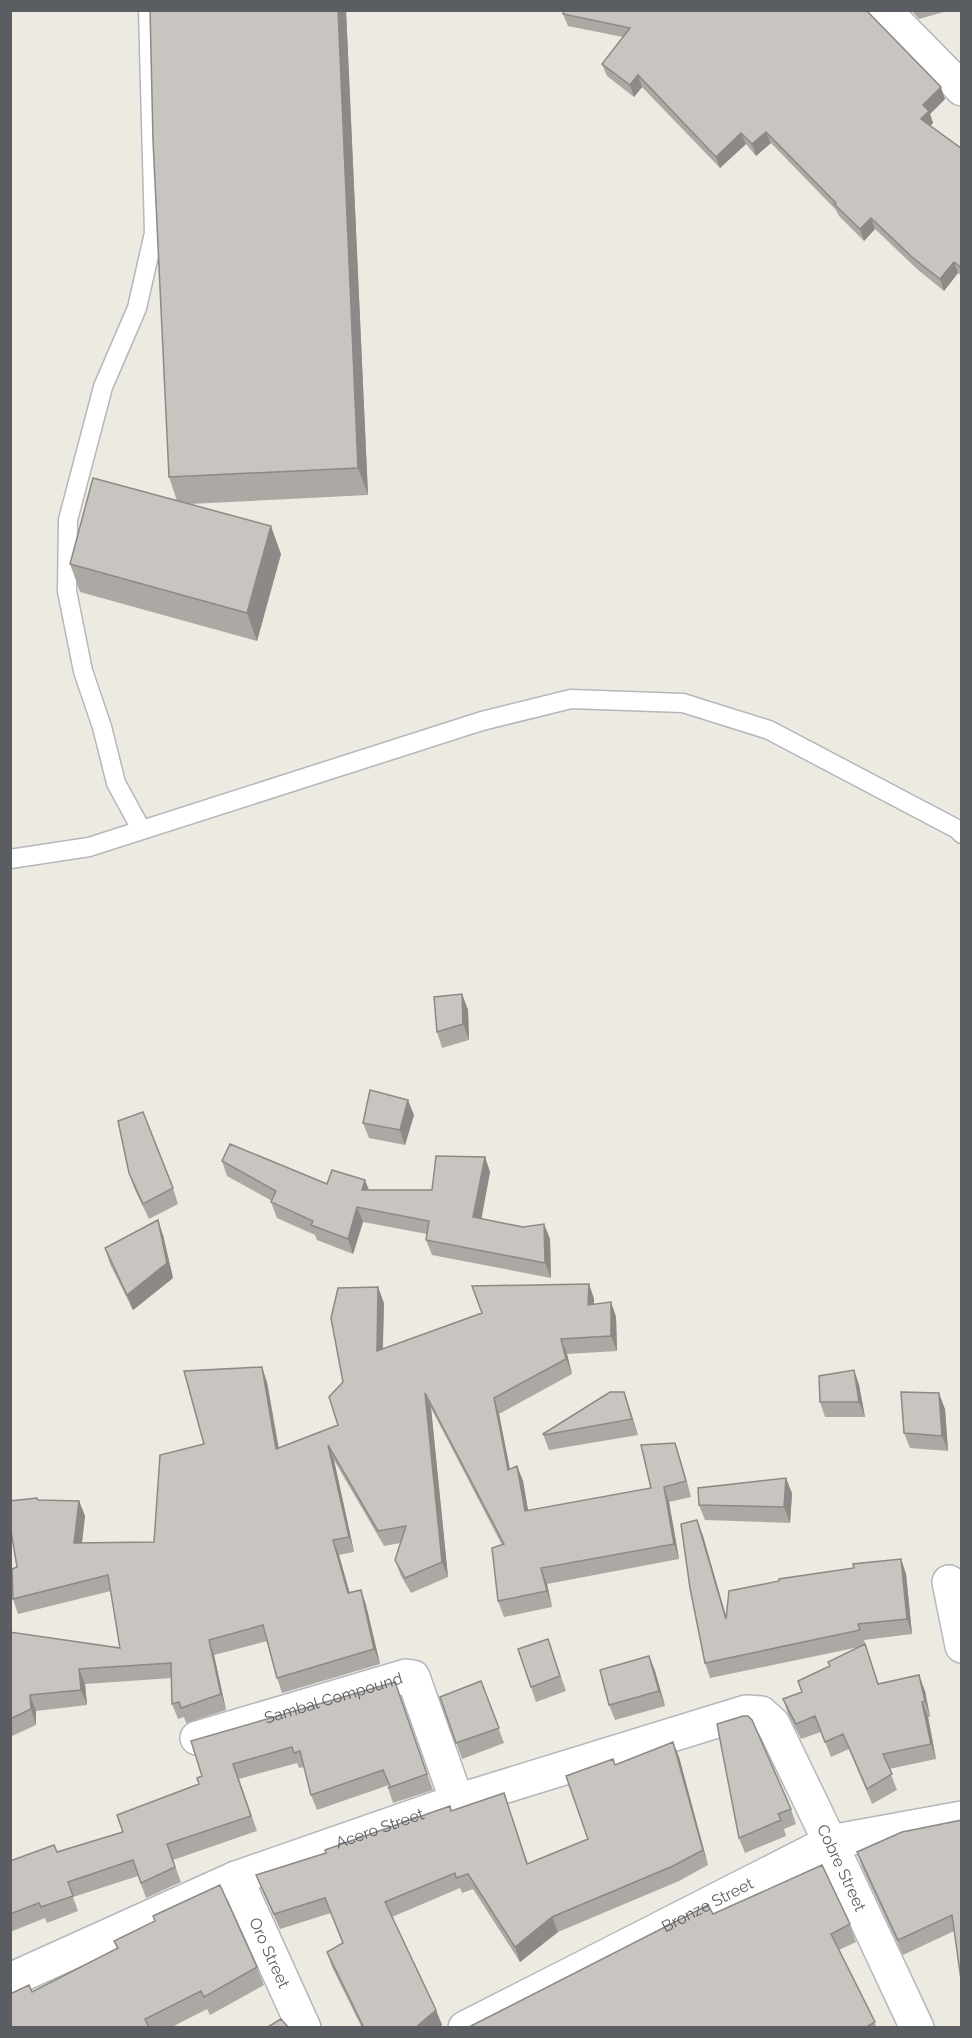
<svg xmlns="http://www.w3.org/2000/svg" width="972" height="2038" font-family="Raleway,sans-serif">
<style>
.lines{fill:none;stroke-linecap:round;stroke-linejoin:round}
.lane-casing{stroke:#b4b7bb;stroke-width:21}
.street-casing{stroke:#b4b7bb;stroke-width:36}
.lane{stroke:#fff;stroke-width:18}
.street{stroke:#fff;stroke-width:33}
.wall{fill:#aca9a4}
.shaded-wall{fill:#8c8986}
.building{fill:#c8c4bf;stroke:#8c8986;stroke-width:1.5}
.labels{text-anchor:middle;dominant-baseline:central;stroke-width:5;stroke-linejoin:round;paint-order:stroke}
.street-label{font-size:16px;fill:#5a5d62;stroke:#fff}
</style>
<rect width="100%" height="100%" fill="#eceae1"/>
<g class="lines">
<defs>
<path id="lane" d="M 141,829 L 116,783 L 102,727 L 83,671 L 67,591 L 68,520 L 103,387 L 137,308 L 154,233 L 148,10
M 10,859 L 89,847 L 482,721 L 571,699 L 683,703 L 769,730 L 957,829 L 962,834"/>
<g id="street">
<path d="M 884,10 L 962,89"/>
<path d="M 949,1582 L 962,1646"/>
<path id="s1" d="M 197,1738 L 406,1676 L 413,1677 L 457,1801"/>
<path id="s2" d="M 236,1878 L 304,2028"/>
<path id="s3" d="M 10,1980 L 236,1878 L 457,1801 L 746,1712 L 761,1713 L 773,1724 L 830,1842 L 917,2028"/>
<path id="s4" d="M 465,2028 L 830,1842 L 962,1818"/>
</g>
</defs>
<use href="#lane" class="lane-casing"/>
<use href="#street" class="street-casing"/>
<use href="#lane" class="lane"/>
<use href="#street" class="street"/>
</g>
<path class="wall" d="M 150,10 L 346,10 L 368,495 L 189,504 L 281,554 L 257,641 L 80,592 L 70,564 L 177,501 L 169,477 Z
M 564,10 L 945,99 L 930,114 L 933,123 L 930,126 L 962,149 L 962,276 L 958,273 L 944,291 L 917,269 L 875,229 L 864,241 L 839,216 L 836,210 L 771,143 L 756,156 L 746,144 L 720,168 L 642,87 L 634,97 L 607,76 L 602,64 L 623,37 L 568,26 L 563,14 Z
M 911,10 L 951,10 L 919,19 Z
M 462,994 L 468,1010 L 469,1040 L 442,1048 L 437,1032 Z
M 414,1115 L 405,1145 L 369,1138 L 363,1123 Z
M 485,1157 L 490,1172 L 481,1219 L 523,1227 L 544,1224 L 550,1239 L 551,1278 L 432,1255 L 426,1240 L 427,1234 L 363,1222 L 353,1254 L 317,1240 L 315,1235 L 277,1218 L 271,1202 L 272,1201 L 227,1176 L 222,1161 L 327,1184 L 369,1190 L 432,1190 Z
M 129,1173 L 173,1188 L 178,1204 L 149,1219 L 134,1188 Z
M 163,1235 L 173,1278 L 133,1310 L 110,1264 L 105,1248 Z
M 589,1284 L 594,1299 L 594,1304 L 611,1302 L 616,1317 L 617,1351 L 567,1354 L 572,1374 L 499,1414 L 510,1469 L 517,1466 L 523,1481 L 528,1511 L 651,1488 L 680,1458 L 691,1497 L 669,1502 L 679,1559 L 547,1584 L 552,1607 L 504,1617 L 498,1601 L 502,1545 L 431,1408 L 448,1577 L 411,1593 L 401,1576 L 395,1560 L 400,1543 L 384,1546 L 334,1460 L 354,1552 L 339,1555 L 349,1592 L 361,1590 L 366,1605 L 380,1664 L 282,1693 L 277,1678 L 267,1641 L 214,1655 L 226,1710 L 186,1723 L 184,1717 L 178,1719 L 172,1704 L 172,1678 L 85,1684 L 87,1705 L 36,1711 L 36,1725 L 10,1737 L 10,1632 L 120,1648 L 111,1591 L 18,1614 L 13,1599 L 17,1567 L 38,1500 L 79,1501 L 85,1516 L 82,1543 L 154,1542 L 204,1444 L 267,1382 L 279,1448 L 338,1425 L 343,1382 L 384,1303 L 383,1349 Z
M 854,1370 L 859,1385 L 865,1417 L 825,1417 L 820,1402 Z
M 629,1407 L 638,1435 L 549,1450 L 543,1434 Z
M 945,1409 L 948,1451 L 910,1448 L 904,1433 Z
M 792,1493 L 790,1523 L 705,1520 L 699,1505 Z
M 697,1520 L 703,1536 L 726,1616 L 854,1568 L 901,1559 L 906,1574 L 912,1634 L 864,1640 L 878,1684 L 925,1691 L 930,1717 L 928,1717 L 936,1759 L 889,1769 L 897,1790 L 872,1804 L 849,1749 L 831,1757 L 821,1732 L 801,1739 L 788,1714 L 783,1699 L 802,1692 L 830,1666 L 859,1647 L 710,1678 L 705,1663 Z
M 548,1639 L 566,1691 L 536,1702 L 518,1649 Z
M 649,1656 L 655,1671 L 665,1706 L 615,1720 L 609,1705 Z
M 481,1681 L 504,1743 L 462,1759 L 440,1697 Z
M 395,1682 L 433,1790 L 393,1803 L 388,1788 L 389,1787 L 389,1785 L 317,1810 L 311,1795 L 304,1767 L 299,1768 L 297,1763 L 239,1779 L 257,1831 L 173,1860 L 181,1882 L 146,1898 L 138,1876 L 73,1897 L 78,1911 L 47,1923 L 45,1918 L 10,1932 L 10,1861 L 57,1852 L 123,1832 L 199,1784 L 202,1776 Z
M 717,1724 L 791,1809 L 796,1824 L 784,1829 L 786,1836 L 745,1853 L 739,1838 Z
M 673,1742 L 679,1757 L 708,1865 L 679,1881 L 558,1932 L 520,1962 L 473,1889 L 462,1893 L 460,1888 L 392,1917 L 436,2010 L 442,2025 L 439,2028 L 362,2028 L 332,1967 L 327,1952 L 343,1944 L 331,1913 L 280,1929 L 262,1890 L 256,1875 L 326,1853 L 504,1793 L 528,1864 L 588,1839 L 615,1765 Z
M 960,1821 L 954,1931 L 903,1955 L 862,1867 L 857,1852 Z
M 713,1914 L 850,1924 L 856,1942 L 839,1950 L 877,2028 L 467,2028 Z
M 114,1941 L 257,1967 L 264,1985 L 210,2015 L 207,2009 L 170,2028 L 10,2028 L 117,1949 Z"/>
<path class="shaded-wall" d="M 338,10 L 346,10 L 368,495 L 358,468 Z
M 638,75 L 642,87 L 634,97 L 630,85 Z
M 941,87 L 945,99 L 930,114 L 933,123 L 925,131 L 921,119 L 923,105 Z
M 766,132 L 771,143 L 756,156 L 752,144 Z
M 741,133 L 746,144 L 720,168 L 716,157 Z
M 871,218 L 875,229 L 864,241 L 860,229 Z
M 954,262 L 958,273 L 944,291 L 940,279 Z
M 271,526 L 281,554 L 257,641 L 247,613 Z
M 462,994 L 468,1010 L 469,1040 L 463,1024 Z
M 408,1100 L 414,1115 L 405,1145 L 400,1130 Z
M 485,1157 L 490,1172 L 479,1232 L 473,1217 Z
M 365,1180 L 371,1195 L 362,1190 Z
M 357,1207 L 363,1222 L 353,1254 L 348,1239 Z
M 158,1220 L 163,1235 L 173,1278 L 133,1310 L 127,1295 Z
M 544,1224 L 550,1239 L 551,1278 L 545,1263 Z
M 589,1284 L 594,1299 L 594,1320 L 588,1305 Z
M 378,1287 L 384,1303 L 382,1366 L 377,1351 Z
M 611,1302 L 616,1317 L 617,1351 L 611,1336 Z
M 561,1339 L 567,1354 L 572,1374 L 566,1359 Z
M 262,1367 L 267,1382 L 281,1464 L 276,1449 Z
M 854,1370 L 859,1385 L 865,1417 L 859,1402 Z
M 624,1392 L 629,1407 L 638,1435 L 632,1419 Z
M 425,1393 L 431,1408 L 448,1577 L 442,1562 Z
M 939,1393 L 945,1409 L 948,1451 L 942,1436 Z
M 494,1398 L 499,1414 L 513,1486 L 508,1470 Z
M 675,1443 L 680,1458 L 691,1497 L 686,1481 Z
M 328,1445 L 334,1460 L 354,1552 L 349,1537 Z
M 517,1466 L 523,1481 L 531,1527 L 525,1511 Z
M 786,1478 L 792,1493 L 790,1523 L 784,1507 Z
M 664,1487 L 669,1502 L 679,1559 L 674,1544 Z
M 79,1501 L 85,1516 L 80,1559 L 74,1543 Z
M 697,1520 L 703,1536 L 731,1634 L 726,1619 Z
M 333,1540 L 339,1555 L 354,1608 L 348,1593 Z
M 901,1559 L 906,1574 L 912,1634 L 907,1619 Z
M 541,1568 L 547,1584 L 552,1607 L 547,1591 Z
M 361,1590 L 366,1605 L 380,1664 L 374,1649 Z
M 209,1640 L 214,1655 L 226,1710 L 221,1694 Z
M 649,1656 L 655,1671 L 665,1706 L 659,1691 Z
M 79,1669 L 85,1684 L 87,1705 L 81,1690 Z
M 919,1675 L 925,1691 L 930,1717 L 925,1701 Z
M 30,1695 L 36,1711 L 36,1725 L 31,1709 Z
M 922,1702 L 928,1717 L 936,1759 L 931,1744 Z
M 673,1742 L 679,1757 L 708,1865 L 703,1850 Z
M 552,1917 L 558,1932 L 520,1962 L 515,1947 Z
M 436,2010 L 442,2025 L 439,2028 L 415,2028 Z"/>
<path class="building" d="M 150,10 L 338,10 L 358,468 L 169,477 L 153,140 Z
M 564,10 L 866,10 L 941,87 L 923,105 L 929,111 L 921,119 L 962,149 L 962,268 L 954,262 L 940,279 L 913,258 L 871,218 L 860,229 L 834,204 L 836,203 L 766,132 L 752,144 L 741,133 L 716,157 L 638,75 L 630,85 L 602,64 L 630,28 L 563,14 Z
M 93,478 L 271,526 L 247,613 L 70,564 Z
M 462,994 L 463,1024 L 437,1032 L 434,997 Z
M 370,1090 L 408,1100 L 400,1130 L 363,1123 Z
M 143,1112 L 173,1188 L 143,1204 L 129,1173 L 118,1121 Z
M 230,1144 L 327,1184 L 332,1170 L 365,1180 L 362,1190 L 432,1190 L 436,1156 L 485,1157 L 473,1217 L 523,1227 L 544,1224 L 545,1263 L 426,1240 L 429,1221 L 357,1207 L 348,1239 L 311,1225 L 313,1221 L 271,1202 L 276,1191 L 222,1161 Z
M 158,1220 L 167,1263 L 127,1295 L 105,1248 Z
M 589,1284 L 588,1305 L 611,1302 L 611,1336 L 561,1339 L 566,1359 L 494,1398 L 508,1470 L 517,1466 L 525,1511 L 651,1488 L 641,1445 L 675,1443 L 686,1481 L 664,1487 L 674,1544 L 541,1568 L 547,1591 L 498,1601 L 492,1548 L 504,1544 L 425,1393 L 442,1562 L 405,1578 L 395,1560 L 406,1526 L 378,1531 L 328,1445 L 349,1537 L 333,1540 L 348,1593 L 361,1590 L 374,1649 L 277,1678 L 263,1625 L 209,1640 L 221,1694 L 181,1708 L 179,1702 L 172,1704 L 171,1663 L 79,1669 L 81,1690 L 30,1695 L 31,1709 L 10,1719 L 10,1632 L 120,1648 L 108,1575 L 13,1599 L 12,1569 L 17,1567 L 10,1525 L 10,1501 L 37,1498 L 38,1500 L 79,1501 L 74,1543 L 154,1542 L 160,1455 L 204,1444 L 184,1371 L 262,1367 L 276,1449 L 338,1425 L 329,1397 L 343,1382 L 331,1318 L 338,1288 L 378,1287 L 377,1351 L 482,1313 L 472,1286 Z
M 854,1370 L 859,1402 L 820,1402 L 819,1376 Z
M 610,1392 L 624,1392 L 632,1419 L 544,1435 L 543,1434 Z
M 901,1392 L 939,1393 L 942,1436 L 904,1433 Z
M 786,1478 L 784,1507 L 699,1505 L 698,1488 Z
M 697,1520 L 726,1619 L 729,1591 L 779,1581 L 779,1579 L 854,1568 L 853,1564 L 901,1559 L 907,1619 L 858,1624 L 860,1630 L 705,1663 L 690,1588 L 681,1524 Z
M 548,1639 L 560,1676 L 531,1687 L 518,1649 Z
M 865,1644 L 878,1684 L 919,1675 L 925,1701 L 922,1702 L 931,1744 L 883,1754 L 892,1774 L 867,1789 L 843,1734 L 825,1742 L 815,1716 L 796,1724 L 783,1699 L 802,1692 L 798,1681 L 830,1666 L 828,1662 Z
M 649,1656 L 659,1691 L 609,1705 L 600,1670 Z
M 481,1681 L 499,1728 L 456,1743 L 440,1697 Z
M 395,1682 L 427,1774 L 388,1788 L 390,1786 L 383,1770 L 311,1795 L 300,1751 L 294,1753 L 292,1747 L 233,1764 L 251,1816 L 167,1844 L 175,1867 L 141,1883 L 133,1860 L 68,1882 L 73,1896 L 41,1907 L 39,1903 L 10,1914 L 10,1861 L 54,1845 L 57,1852 L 123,1832 L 117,1815 L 199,1784 L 197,1778 L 202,1776 L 191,1741 Z
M 743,1716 L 748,1716 L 752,1720 L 791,1809 L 778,1814 L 781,1820 L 739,1838 L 717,1724 Z
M 673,1742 L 703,1850 L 673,1866 L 552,1917 L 515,1947 L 468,1874 L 456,1878 L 455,1873 L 385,1902 L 436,2010 L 415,2028 L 364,2028 L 327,1952 L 343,1943 L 325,1898 L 274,1914 L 256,1875 L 326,1853 L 325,1850 L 450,1806 L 451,1811 L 504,1793 L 527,1864 L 588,1839 L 566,1776 L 613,1759 L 615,1765 Z
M 962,1820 L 962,1987 L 952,1915 L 898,1940 L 857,1852 L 902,1832 Z
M 822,1865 L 850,1924 L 831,1934 L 875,2022 L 865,2028 L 467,2028 L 708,1905 L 713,1914 Z
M 220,1885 L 257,1967 L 204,1997 L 201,1991 L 145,2019 L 149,2028 L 10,2028 L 10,1994 L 29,1985 L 32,1992 L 118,1948 L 114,1941 L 155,1921 L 153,1916 Z
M 281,2019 L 289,2028 L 266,2028 Z"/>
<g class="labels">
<g class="street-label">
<text stroke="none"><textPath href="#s1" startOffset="142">Sambal Compound</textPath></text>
<text stroke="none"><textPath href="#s3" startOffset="400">Acero Street</textPath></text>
<text stroke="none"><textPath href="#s3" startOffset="975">Cobre Street</textPath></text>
<text stroke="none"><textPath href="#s4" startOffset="272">Bronze Street</textPath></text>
<text stroke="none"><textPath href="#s2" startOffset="82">Oro Street</textPath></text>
</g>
</g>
<rect width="972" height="2038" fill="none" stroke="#5a5d62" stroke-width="24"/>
</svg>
